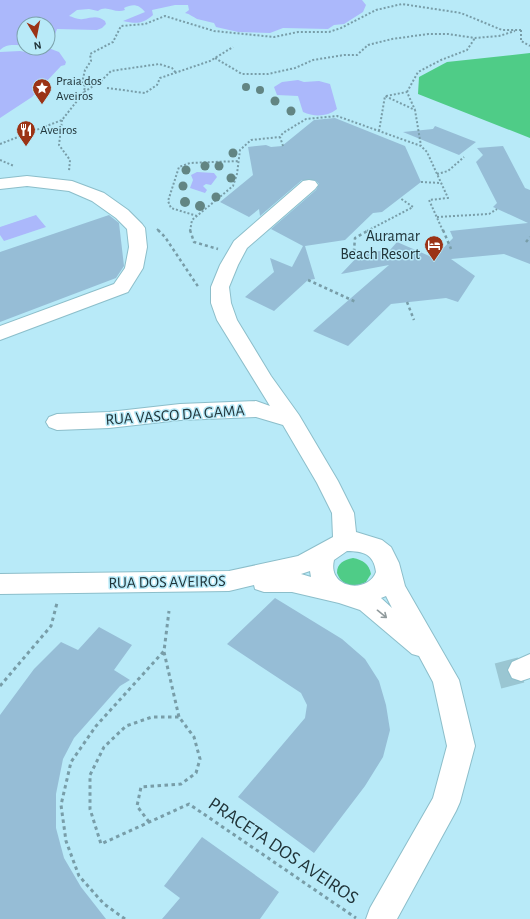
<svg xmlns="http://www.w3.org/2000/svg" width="530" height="919" font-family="'Alegreya Sans',sans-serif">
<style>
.green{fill:#4fcc87}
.water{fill:#abb8fb}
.building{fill:#96bdd6}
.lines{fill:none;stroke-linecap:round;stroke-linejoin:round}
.minor-tunnel{stroke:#9ac6d2;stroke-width:26;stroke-dasharray:26 13;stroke-linecap:butt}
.minor-casing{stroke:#8cbeca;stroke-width:2}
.path-far2{stroke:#789da8;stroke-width:2;stroke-dasharray:2 2;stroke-linecap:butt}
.path-far1{stroke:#789da8;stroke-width:2.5;stroke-dasharray:3 3;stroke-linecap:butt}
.path{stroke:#789da8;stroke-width:3;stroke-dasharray:3.5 3.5;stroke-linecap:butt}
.minor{fill:#fff;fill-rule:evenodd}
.tree{fill:#628583}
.oneway{stroke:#909a9c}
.labels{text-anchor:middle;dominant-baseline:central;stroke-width:3;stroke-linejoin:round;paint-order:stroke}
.far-poi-label{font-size:13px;fill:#21353a;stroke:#b8eaf8;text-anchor:start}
.poi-label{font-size:16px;fill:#21353a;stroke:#b8eaf8;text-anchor:end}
.street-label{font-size:16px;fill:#21353a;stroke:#b8eaf8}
.near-street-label{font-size:19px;fill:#21353a;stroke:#b8eaf8}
</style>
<rect width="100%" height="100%" fill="#b8eaf8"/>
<path class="green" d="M 530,53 L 530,138 L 418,94 L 419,77 L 447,62 Z
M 353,558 C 363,560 369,564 371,574 L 366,582 C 355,588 342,587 337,573 C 337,563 344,560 353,558 Z"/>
<path class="water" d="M 0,0 L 362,0 L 366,5 L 363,12 L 344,24 L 334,25 L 328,29 L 283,28 L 270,33 L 238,32 L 216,27 L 214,23 C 208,22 203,20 197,19 C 193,17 190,14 185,13 L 189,10 L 188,5 L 175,5 L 152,10 L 153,15 C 143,24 136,24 123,21 L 145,12 C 138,4 133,4 124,8 L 125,10 C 114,14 107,4 98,11 L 89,9 L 77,10 L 69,16 C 73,17 78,20 83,19 C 92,18 97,15 105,21 L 106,24 L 102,28 L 97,30 L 57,29 L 52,42 L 48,42 L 48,24 L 24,24 L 24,46 C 16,45 7,43 0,50 Z
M 51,49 L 59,52 L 66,62 L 65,65 L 61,66 L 32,97 L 0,118 L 0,52 L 20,51 L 31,53 L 41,50 Z
M 298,80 L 304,82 L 319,81 L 330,84 L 337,109 C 327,117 314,117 303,112 L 298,96 L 277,95 L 274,87 L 282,82 Z
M 197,172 L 214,173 L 217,177 L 211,185 L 206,184 L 203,186 L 207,190 L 205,193 L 190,188 L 193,180 L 191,175 Z
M 36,215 L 46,227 L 4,241 L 0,235 L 0,227 Z"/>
<path class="building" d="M 335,118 L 405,146 L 421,182 L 382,212 L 373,213 L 345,240 L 305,246 L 315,279 L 308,280 L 274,311 L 245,297 L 274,272 L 270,258 L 292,267 L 303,246 L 271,229 L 316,190 L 319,184 L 315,180 L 302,180 L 260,216 L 259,209 L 249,217 L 220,202 L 253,175 L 248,147 L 266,145 L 271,147 L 282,146 L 314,120 Z
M 435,126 L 476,142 L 459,155 L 403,132 L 433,129 Z
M 503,146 L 525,188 L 530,190 L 530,264 L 504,254 L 451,259 L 475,276 L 458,302 L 446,298 L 391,304 L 348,346 L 313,331 L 389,265 L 341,274 L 361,253 L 390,250 L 397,242 L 434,258 L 453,238 L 450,231 L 528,223 L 493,207 L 497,203 L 476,162 L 483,155 L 477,148 Z
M 109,215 L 119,223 L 124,266 L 116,278 L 0,322 L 0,252 Z
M 275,598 L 342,639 L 365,659 L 379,681 L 386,705 L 390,730 L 383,757 L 365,786 L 314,853 L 238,797 L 305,718 L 307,705 L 301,693 L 227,644 Z
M 99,627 L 132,645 L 114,670 L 130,680 L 120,686 L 74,738 L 63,759 L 56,794 L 56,828 L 64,858 L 81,887 L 106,919 L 0,919 L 0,715 L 34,669 L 61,642 L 78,650 Z
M 202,837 L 279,892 L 260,919 L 162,919 L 180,898 L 164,886 Z"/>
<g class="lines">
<path class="minor-tunnel" d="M 498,676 L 521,670"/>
<defs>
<path id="minor" d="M 27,176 L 72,181 L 104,193 L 128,210 L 142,224 L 145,228 L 147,247 L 143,268 L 128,292 L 0,340 L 0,326 L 114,284 L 125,268 L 129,247 L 127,229 L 116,218 L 92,201 L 69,191 L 27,186 L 0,189 L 0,179 Z
M 309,180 L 315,181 L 318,185 L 315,189 L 247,248 L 238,265 L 229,287 L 231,303 L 237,320 L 271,376 L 299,415 L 338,481 L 354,513 L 356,532 L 382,540 L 391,547 L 399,563 L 405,586 L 459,680 L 475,746 L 460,802 L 456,811 L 397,919 L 366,919 L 370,908 L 433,798 L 447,746 L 433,682 L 419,656 L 412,654 L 360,610 L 339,603 L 292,592 L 264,592 L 255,589 L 254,585 L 229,591 L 0,594 L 0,574 L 229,571 L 298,556 L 333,537 L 332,513 L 317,483 L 283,425 L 256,417 L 180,420 L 109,428 L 57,430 L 49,427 L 46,422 L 49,417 L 57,414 L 109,412 L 180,404 L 256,401 L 270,406 L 217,320 L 211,303 L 211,287 L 220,265 L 234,241 L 303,181 ZM 347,551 C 363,551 374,554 376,572 C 368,594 327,589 334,560 ZM 310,571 L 311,577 L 301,574 ZM 386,596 L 392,608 L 381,598 Z
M 530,654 L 530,678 L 521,681 L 512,678 L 508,670 L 512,662 Z"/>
</defs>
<use href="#minor" class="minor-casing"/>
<path class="path-far2" d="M 521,30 L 521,41 L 530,46
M 215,58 L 242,74 L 268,74 L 295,68 L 313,60 L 344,55 L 357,55 L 368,45 L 392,39 L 428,34 L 448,34 L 475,38 L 499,36 L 515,31
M 107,88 L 145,93 L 157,85 L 160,78 L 210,61 L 233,47
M 84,92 L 101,81 L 111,71 L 159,64 L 172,68 L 176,73
M 407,92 L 418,72 L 441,60 L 467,50 L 475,38
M 386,96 L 407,92 L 415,110
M 62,120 L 59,145 L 70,160 L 69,171
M 379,131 L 385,96 L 415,110 L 421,146
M 0,144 L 62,120 L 84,92 L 85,86 L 82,83 L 85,70 L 91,61 L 90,54 L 113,42 L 121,26 L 145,24 L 165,16 L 214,31 L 274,37 L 298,32 L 329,32 L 341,28 L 376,10 L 402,4 L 461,13 L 502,30 L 521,30
M 283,146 L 280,137 L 283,133 L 306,119 L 337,116 L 421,146 L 427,152 L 448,198 L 429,200 L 443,231
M 0,160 L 14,166
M 437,174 L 448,171 L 464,157
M 421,182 L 441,183
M 197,216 L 171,208 L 168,201 L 179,167 L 190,163 L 239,161
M 437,217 L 489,214 L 497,209
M 157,229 L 159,231
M 190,231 L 192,220 L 233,186 L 237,174 L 240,150 L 251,140 L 280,137
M 367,231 L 413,207 L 400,198"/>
<path class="path-far1" d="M 158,230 L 165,237 L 199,288
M 190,230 L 194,242 L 218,249
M 443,230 L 451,249
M 526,242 L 530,237
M 361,253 L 354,250 L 355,238 L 369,230
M 308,280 L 356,302
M 407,302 L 414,320"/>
<path class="path" d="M 164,652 L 179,717
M 0,686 L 51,626 L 57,603
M 149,822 L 137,806 L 141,787 L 181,784 L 196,773 L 200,759 L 194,737 L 179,717 L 152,717 L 126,726 L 104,747 L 90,775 L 90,809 L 101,844 L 189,804 L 356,918
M 125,919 L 104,904 L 79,876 L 66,841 L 61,805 L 71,762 L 96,726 L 164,651 L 169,611"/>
<use href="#minor" class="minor"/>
</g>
<g class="tree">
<circle cx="246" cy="87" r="4"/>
<circle cx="260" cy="90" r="4"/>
<circle cx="275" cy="101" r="4.5"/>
<circle cx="291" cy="111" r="4.5"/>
<circle cx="233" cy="153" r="4.5"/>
<circle cx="205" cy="166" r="4.5"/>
<circle cx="219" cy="166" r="4.5"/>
<circle cx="186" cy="170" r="4.5"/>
<circle cx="231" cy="178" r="4.5"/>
<circle cx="183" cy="186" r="4.5"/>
<circle cx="216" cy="197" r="4.5"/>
<circle cx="185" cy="202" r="5"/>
<circle cx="200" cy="206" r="5"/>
</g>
<defs><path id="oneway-shaft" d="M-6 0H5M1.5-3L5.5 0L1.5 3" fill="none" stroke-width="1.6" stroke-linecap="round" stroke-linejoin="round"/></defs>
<use class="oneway" href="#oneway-shaft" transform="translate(382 614) rotate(39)"/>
<defs>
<symbol id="sight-pin" viewBox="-11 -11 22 30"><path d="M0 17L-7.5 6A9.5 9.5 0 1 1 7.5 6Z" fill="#9b3316" stroke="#b8eaf8"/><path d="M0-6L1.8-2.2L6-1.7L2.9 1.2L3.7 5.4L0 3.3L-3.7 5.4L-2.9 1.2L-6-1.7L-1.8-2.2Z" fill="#fff"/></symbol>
<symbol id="restaurant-pin" viewBox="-11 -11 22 30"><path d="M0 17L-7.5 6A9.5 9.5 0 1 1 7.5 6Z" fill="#9b3316" stroke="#b8eaf8"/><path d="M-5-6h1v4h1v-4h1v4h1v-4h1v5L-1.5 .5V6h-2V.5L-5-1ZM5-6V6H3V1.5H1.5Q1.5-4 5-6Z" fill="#fff"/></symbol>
<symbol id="hotel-pin" viewBox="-11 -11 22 30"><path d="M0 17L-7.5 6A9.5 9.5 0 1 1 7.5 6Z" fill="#9b3316" stroke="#b8eaf8"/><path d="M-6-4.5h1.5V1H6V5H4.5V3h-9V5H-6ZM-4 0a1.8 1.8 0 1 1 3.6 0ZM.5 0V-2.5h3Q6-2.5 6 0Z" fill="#fff"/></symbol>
</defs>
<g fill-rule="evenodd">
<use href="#sight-pin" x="31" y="77" width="22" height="30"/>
<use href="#restaurant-pin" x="15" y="119" width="22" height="30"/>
<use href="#hotel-pin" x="423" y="234" width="22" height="30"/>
</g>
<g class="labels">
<g class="far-poi-label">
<text x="56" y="81">Praia dos<tspan x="56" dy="15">Aveiros</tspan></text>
<text x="40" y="130">Aveiros</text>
</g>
<g class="poi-label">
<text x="420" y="236">Auramar<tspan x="420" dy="18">Beach Resort</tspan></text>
</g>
<g class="street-label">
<text transform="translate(175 415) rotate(-4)">RUA VASCO DA GAMA</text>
<text transform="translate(167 582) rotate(-1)">RUA DOS AVEIROS</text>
</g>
<g class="near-street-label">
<text transform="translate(283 851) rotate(34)">PRACETA DOS AVEIROS</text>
</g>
</g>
<g transform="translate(36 36) rotate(170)"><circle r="19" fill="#b8eaf8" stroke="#7ca2ac"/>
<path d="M0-3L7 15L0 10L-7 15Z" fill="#9b3316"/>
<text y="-6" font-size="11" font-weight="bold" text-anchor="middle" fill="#21353a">N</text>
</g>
</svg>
